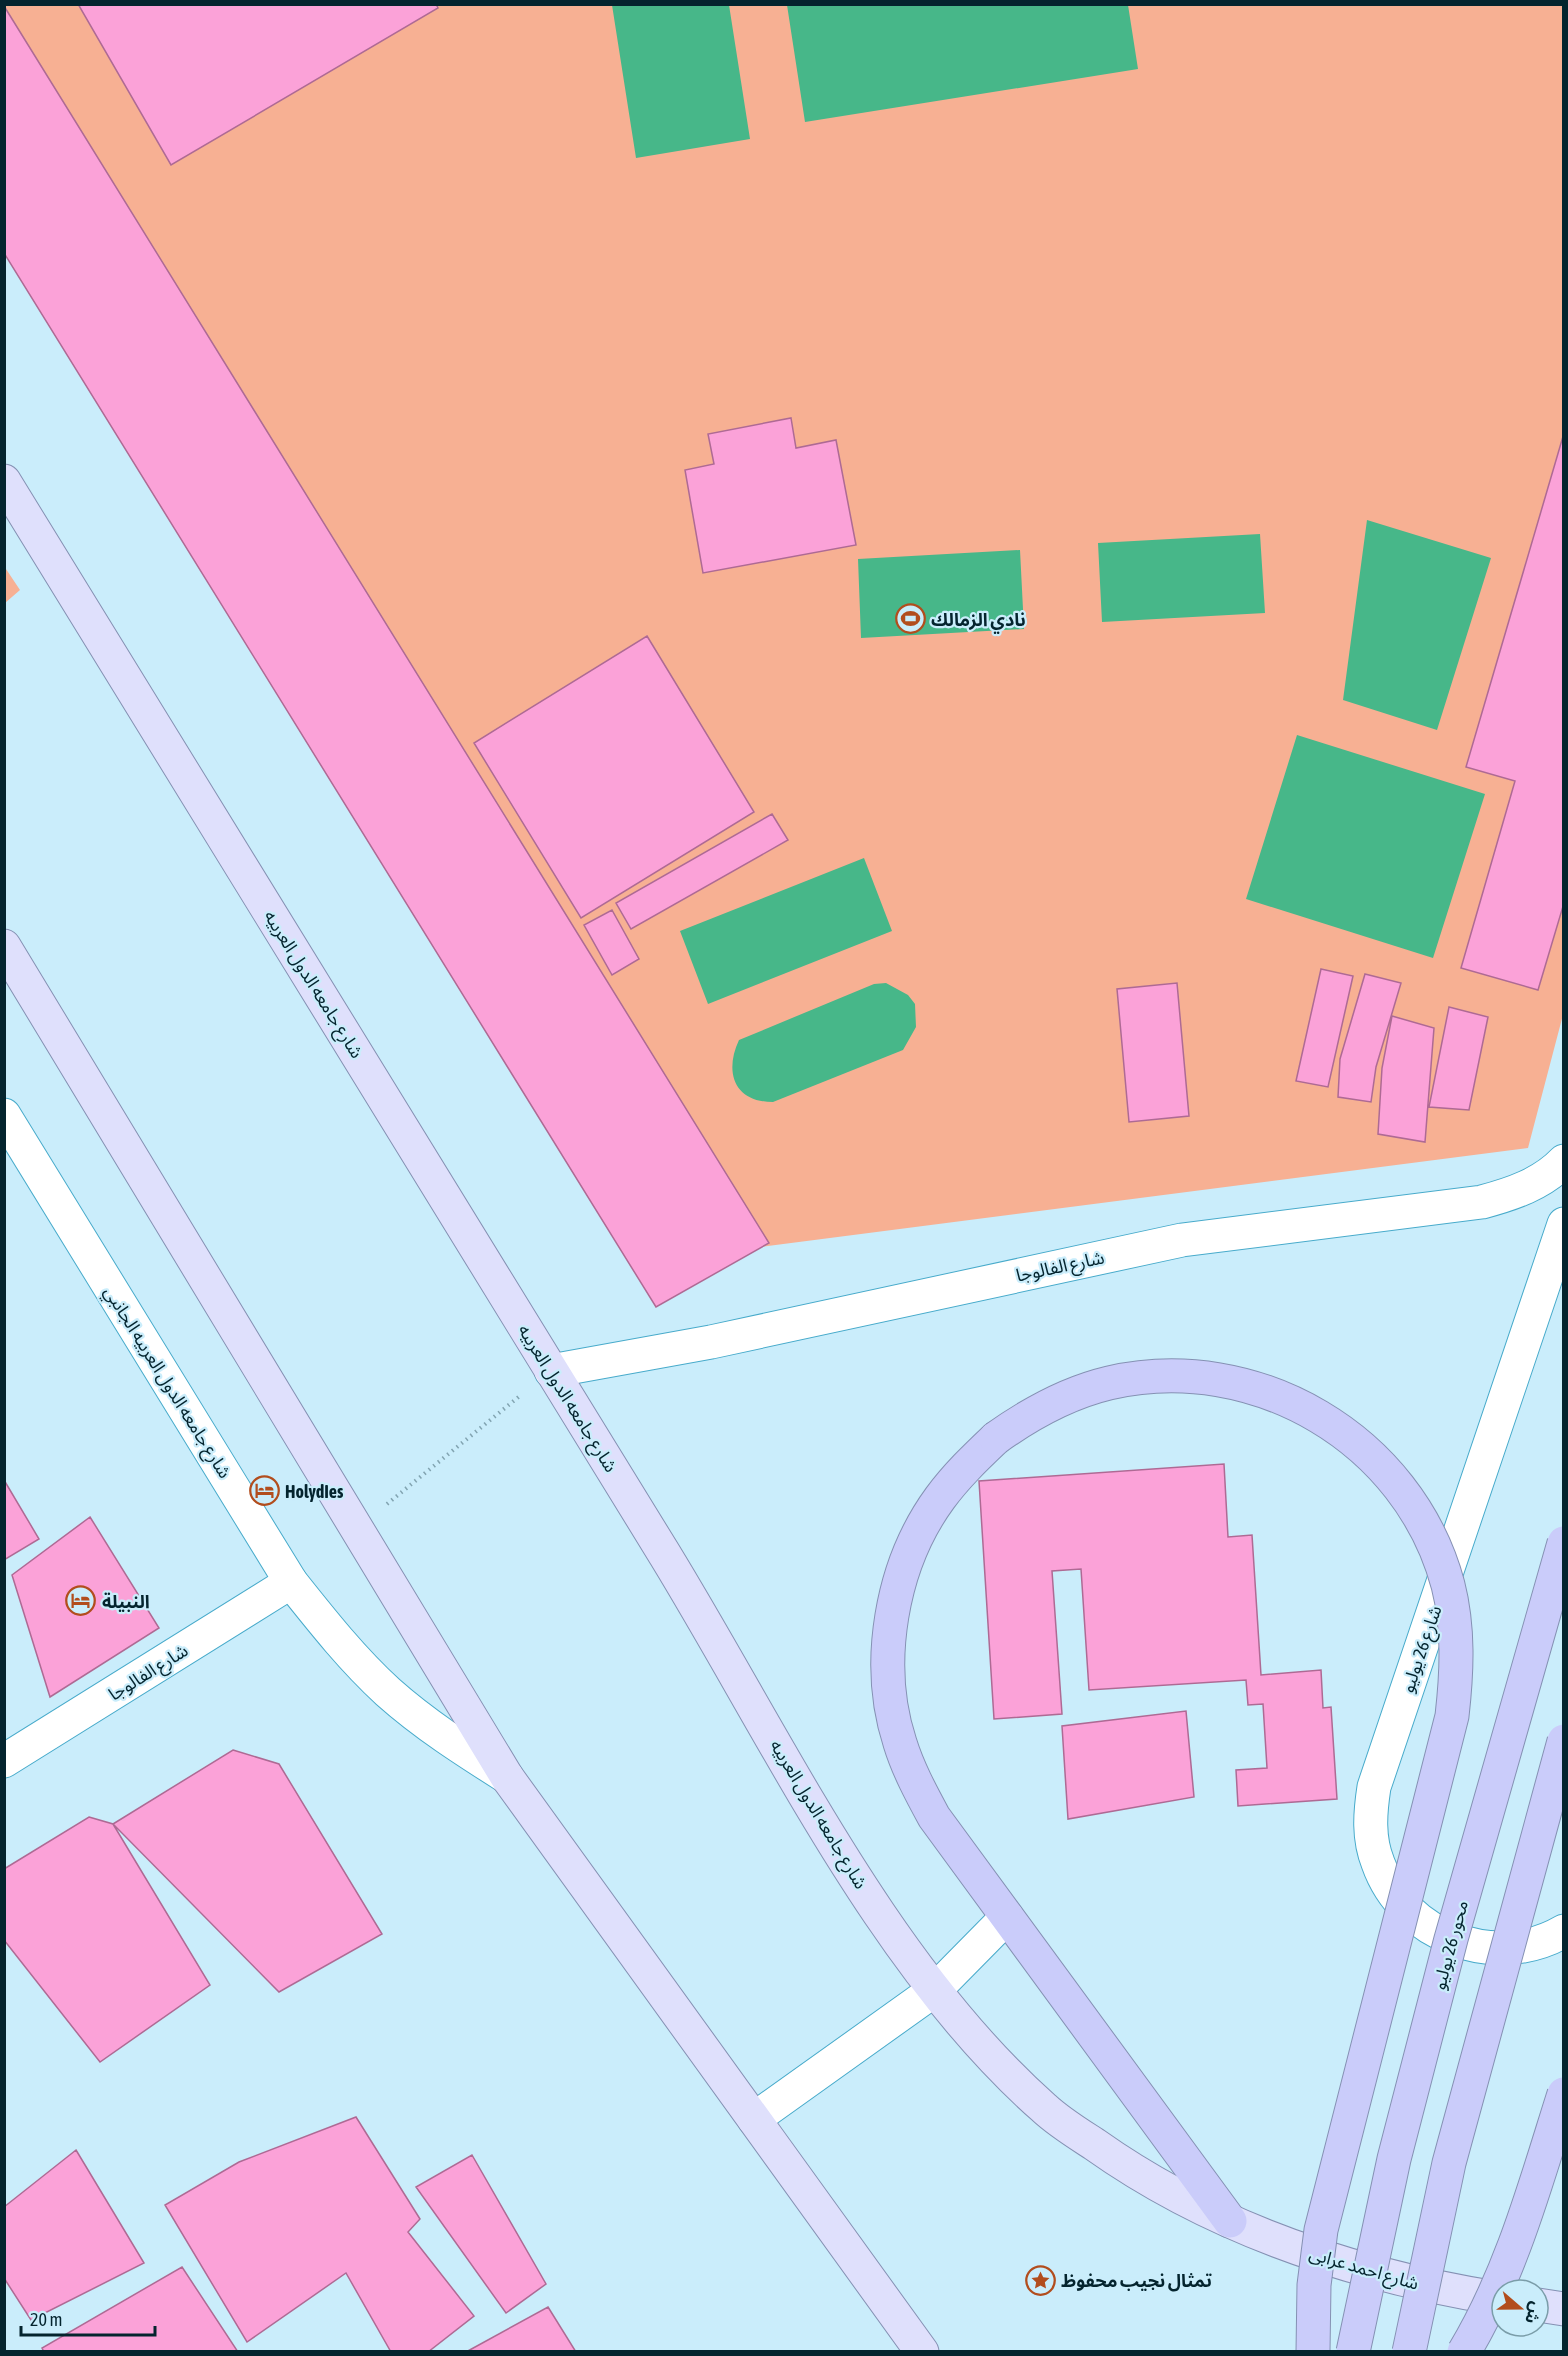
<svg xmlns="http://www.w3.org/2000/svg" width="1568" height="2356" font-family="'Asap Condensed','Noto Sans Arabic',sans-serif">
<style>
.green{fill:#f7b093}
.water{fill:#47b789}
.building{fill:#fba2d8;stroke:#ae6a94;stroke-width:1.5}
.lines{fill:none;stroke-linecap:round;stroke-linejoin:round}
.pedestrian-casing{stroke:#48abcb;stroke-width:35}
.minor-casing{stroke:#48abcb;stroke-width:35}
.tertiary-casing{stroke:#48abcb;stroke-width:35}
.secondary-casing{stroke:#48abcb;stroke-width:35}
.primary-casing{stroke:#8591b3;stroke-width:35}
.motorway-casing{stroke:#8591b3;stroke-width:35}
.path{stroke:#82a4b1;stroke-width:4;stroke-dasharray:1.5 4.5;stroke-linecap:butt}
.pedestrian{stroke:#fff;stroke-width:33}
.minor{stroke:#fff;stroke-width:33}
.tertiary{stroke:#fff;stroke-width:33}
.secondary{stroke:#fff;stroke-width:33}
.primary{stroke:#dfe0fc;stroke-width:33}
.motorway{stroke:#caccfa;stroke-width:33}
.motorway-bridge-casing{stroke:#8591b3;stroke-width:35;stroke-linecap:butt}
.motorway-bridge{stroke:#caccfa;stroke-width:33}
.labels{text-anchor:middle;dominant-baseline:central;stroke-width:4.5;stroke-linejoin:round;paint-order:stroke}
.poi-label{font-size:18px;font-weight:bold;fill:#04242e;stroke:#caedfb;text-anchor:start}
.street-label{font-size:18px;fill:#04242e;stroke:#caedfb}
</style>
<rect width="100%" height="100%" fill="#caedfb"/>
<path class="green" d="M 5,5 L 1563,5 L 1564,1011 L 1528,1148 L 668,1259 L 5,228 Z
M 4,566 L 20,590 L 5,603 L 4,603 Z"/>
<path class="water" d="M 612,5 L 729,5 L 750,139 L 636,158 Z
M 787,5 L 1128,5 L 1138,69 L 805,122 Z
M 1367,520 L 1491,558 L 1437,730 L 1343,700 Z
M 1260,534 L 1265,613 L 1102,622 L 1098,543 Z
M 1020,550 L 1024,629 L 861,638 L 858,559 Z
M 1297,735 L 1485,794 L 1433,958 L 1246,899 Z
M 864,858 L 892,931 L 708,1004 L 680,931 Z
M 886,983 L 908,995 L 915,1004 L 916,1027 L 903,1050 L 773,1102 C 734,1102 724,1072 739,1040 L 874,984 Z"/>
<path class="building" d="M 78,4 L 436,4 L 438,8 L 171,165 Z
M 4,6 L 769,1243 L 656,1307 L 4,253 Z
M 791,418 L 796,448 L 836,440 L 856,545 L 703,573 L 685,470 L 714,464 L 708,434 Z
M 1564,433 L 1564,903 L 1538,990 L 1461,968 L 1515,781 L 1466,767 Z
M 647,636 L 754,812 L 581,918 L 474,743 Z
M 772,814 L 788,840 L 631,929 L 616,903 Z
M 612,910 L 639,959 L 612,975 L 584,925 Z
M 1321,969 L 1353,976 L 1328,1087 L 1296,1081 Z
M 1365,974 L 1401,983 L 1376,1067 L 1371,1102 L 1338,1097 L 1340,1059 Z
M 1177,983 L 1189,1116 L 1129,1122 L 1117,989 Z
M 1449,1007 L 1488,1017 L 1469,1110 L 1429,1107 Z
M 1392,1016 L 1434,1028 L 1425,1142 L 1378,1134 L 1382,1068 Z
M 1224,1464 L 1228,1537 L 1252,1535 L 1261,1675 L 1321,1670 L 1323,1708 L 1331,1707 L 1337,1799 L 1238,1806 L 1236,1770 L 1267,1768 L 1263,1704 L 1248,1705 L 1246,1680 L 1089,1690 L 1081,1569 L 1052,1571 L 1062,1714 L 994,1719 L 979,1481 Z
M 4,1480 L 39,1539 L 4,1560 Z
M 90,1517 L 159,1628 L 50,1697 L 12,1575 Z
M 1186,1711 L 1194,1797 L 1068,1819 L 1062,1726 Z
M 233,1750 L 279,1764 L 382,1934 L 279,1992 L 113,1824 Z
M 89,1817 L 113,1824 L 210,1985 L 100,2062 L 4,1940 L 4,1869 Z
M 356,2117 L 420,2219 L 408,2232 L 474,2316 L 428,2352 L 391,2352 L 346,2273 L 247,2342 L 165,2205 L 239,2162 Z
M 76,2150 L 144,2263 L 31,2320 L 4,2278 L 4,2207 Z
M 472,2155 L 546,2284 L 506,2313 L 416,2187 Z
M 182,2267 L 238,2352 L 44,2352 L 42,2348 Z
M 548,2307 L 576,2352 L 466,2352 Z"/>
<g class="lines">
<defs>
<path id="pedestrian" d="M 754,2119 L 936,1989 L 1007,1917"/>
<path id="minor" d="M 4,1761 L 291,1582"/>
<path id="tertiary" d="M 4,1115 L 291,1582 C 322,1621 352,1659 388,1692 C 425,1725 466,1751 507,1777
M 551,1371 L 711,1342 L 1182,1240 L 1482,1202 C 1512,1194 1542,1184 1564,1161"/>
<path id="secondary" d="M 1564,1224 L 1374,1787 C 1370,1813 1368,1838 1378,1863 C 1404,1937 1496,1971 1564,1931"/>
<path id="primary" d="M 4,481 C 225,839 445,1197 665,1555 C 777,1738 882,1965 1044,2108 C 1059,2122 1077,2133 1094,2144 C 1215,2230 1357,2276 1502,2299
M 4,946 L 507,1777 L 922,2352
M 1538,2305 L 1564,2309"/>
<path id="motorway" d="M 996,1438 C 976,1457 957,1475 940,1498 C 891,1565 874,1664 900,1743 C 908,1769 921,1793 934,1817 L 1230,2221"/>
</defs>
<use href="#pedestrian" class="pedestrian-casing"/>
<use href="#minor" class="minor-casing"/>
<use href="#tertiary" class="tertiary-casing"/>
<use href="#secondary" class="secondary-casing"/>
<use href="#primary" class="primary-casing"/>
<use href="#motorway" class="motorway-casing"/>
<path class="path" d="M 387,1504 L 521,1395"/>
<use href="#pedestrian" class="pedestrian"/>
<use href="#minor" class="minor"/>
<use href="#tertiary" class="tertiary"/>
<use href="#secondary" class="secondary"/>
<use href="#primary" class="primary"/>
<use href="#motorway" class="motorway"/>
<defs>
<path id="motorway-bridge" d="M 996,1438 C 1031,1413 1067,1393 1109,1383 C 1255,1349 1409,1439 1448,1585 C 1459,1628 1457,1672 1452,1716 L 1321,2230 L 1314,2285 L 1313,2352
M 1353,2352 L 1394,2159 L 1451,1939 L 1564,1543
M 1409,2352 L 1449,2163 L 1564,1741
M 1464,2352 C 1512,2272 1536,2182 1564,2094"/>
</defs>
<use href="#motorway-bridge" class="motorway-bridge-casing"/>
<use href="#motorway-bridge" class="motorway-bridge"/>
</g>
<defs>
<symbol id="stadium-ring" viewBox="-11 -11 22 22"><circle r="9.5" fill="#caedfb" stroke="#b24d1d" stroke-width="1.5"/><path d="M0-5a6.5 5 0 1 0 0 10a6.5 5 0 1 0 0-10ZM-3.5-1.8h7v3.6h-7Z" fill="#b24d1d"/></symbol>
<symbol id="hotel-ring" viewBox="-11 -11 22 22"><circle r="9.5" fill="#caedfb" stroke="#b24d1d" stroke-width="1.5"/><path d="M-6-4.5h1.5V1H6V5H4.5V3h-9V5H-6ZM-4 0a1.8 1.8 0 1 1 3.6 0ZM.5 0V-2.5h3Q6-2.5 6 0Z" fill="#b24d1d"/></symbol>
<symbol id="sight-ring" viewBox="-11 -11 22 22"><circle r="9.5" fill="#caedfb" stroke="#b24d1d" stroke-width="1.5"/><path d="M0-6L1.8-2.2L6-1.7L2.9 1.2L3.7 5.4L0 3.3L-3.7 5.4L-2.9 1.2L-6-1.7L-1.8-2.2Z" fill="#b24d1d"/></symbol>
</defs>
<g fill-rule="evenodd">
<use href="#stadium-ring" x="894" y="602" width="33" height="33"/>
<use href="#hotel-ring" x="248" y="1474" width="33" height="33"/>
<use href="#hotel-ring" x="64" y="1584" width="33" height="33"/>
<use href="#sight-ring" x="1024" y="2264" width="33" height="33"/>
</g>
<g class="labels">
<g class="poi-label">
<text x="931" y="619">نادي الزمالك</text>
<text x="285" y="1491">HolydIes</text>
<text x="102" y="1601">النبيلة</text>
<text x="1061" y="2280">تمثال نجيب محفوظ</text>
</g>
<g class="street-label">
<text transform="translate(314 984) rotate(58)">شارع جامعه الدول العربيه</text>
<text transform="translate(1060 1266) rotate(-12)">شارع الفالوجا</text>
<text transform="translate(168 1382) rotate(58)">شارع جامعه الدول العربيه الجانبي</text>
<text transform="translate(568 1398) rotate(58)">شارع جامعه الدول العربيه</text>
<text transform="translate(1421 1649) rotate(-71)">شارع 26 يوليو</text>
<text transform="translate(148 1672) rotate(-32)">شارع الفالوجا</text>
<text transform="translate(819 1814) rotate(59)">شارع جامعه الدول العربيه</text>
<text transform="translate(1450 1945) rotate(-75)">محور 26 يوليو</text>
<text transform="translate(1364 2268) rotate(16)">شارع احمد عرابى</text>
</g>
</g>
<rect width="1568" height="2356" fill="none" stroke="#04242e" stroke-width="12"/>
<g transform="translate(1520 2308) rotate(110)"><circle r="28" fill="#caedfb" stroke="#7b9da9" stroke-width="1.5"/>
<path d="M0-4.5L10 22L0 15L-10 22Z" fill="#b24d1d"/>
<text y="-9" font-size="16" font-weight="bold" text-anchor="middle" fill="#04242e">ش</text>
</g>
<path d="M21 2326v9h134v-9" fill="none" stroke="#04242e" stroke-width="3"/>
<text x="30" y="2326" font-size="18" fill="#04242e" stroke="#caedfb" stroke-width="4.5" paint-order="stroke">20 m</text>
</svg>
